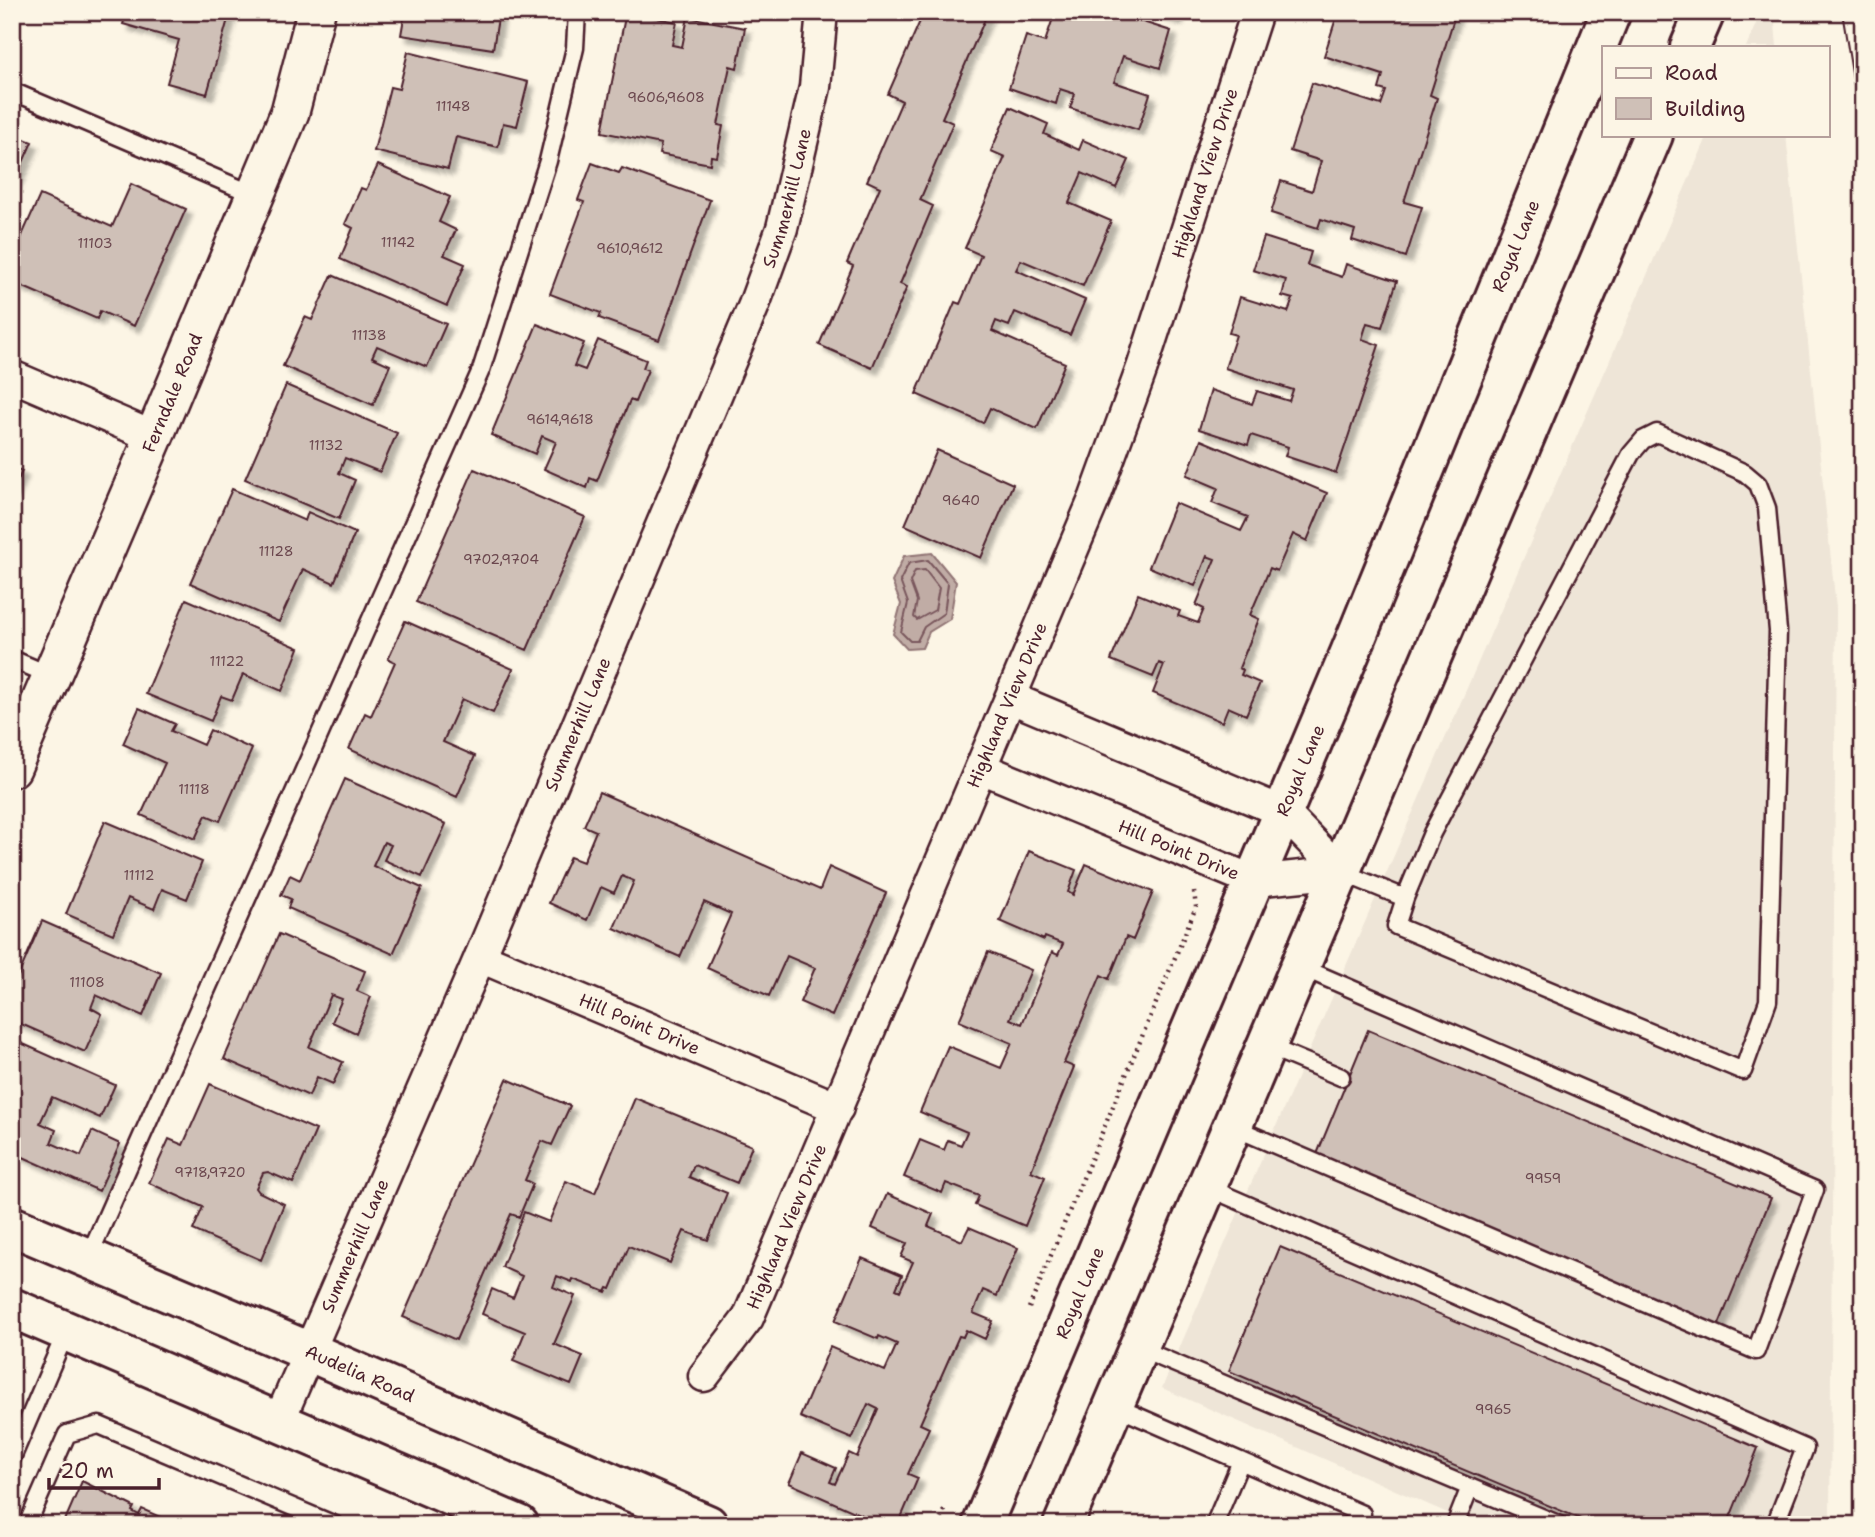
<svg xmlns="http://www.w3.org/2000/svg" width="1875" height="1537" font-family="'Shantell Sans',sans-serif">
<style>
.built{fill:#eee5d7}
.water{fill:#c0aca5;stroke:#917474;stroke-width:2}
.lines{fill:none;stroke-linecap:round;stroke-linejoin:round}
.shore{stroke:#79575c;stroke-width:2}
.building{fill:#cfc0b7;stroke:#4a1f2b;stroke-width:2;filter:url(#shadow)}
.service-casing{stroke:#4a1f2b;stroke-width:21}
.minor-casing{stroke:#4a1f2b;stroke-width:35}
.tertiary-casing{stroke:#4a1f2b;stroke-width:42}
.secondary-casing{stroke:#4a1f2b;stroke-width:44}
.path{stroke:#4a1f2b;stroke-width:4.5;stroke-dasharray:2 5;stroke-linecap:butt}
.service{stroke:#fcf5e5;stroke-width:16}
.minor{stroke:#fcf5e5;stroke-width:30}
.tertiary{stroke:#fcf5e5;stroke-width:37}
.secondary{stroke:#fcf5e5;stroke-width:38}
.tram{stroke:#4a1f2b;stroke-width:2}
.labels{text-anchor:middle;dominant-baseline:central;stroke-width:5;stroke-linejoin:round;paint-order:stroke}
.number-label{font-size:14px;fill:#6b474e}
.street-label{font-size:18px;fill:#4a1f2b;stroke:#fcf5e5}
</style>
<defs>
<filter id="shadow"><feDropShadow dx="6" dy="6" stdDeviation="2" flood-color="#0004"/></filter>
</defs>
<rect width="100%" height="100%" fill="#fcf5e5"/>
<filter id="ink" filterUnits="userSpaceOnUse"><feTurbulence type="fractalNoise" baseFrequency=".0143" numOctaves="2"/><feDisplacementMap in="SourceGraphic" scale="14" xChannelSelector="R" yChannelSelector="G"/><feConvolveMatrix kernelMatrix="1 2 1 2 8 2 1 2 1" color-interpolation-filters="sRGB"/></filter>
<g filter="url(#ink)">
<path class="built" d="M 1761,12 L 1774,12 L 1777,47 L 1746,47 Z
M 1708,135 L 1786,135 L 1836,607 L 1830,1525 L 1475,1525 L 1162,1388 Z"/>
<path class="water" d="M 932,553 L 956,582 L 950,619 L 929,632 L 922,648 L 907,649 L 893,634 L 901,604 L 892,582 L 904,556 Z"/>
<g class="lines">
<path class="shore" d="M 928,560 L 948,584 L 944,613 L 924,627 L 917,641 L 910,641 L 901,632 L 908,603 L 900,581 L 909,563 Z
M 925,570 L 939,588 L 935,610 L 917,620 L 914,617 L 917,601 L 910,582 L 915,571 Z"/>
</g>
<path class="building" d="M 127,12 L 230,12 L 207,94 L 167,83 L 179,40 L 123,24 Z
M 405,12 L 499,12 L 493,49 L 401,35 Z
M 626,12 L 677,22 L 672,45 L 682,47 L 688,17 L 745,28 L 737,68 L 730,66 L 718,125 L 723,126 L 717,157 L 711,156 L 710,164 L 659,154 L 661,144 L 602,132 Z
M 924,12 L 988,12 L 942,118 L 953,123 L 920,200 L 933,206 L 900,284 L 907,287 L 872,368 L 819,345 L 853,266 L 847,263 L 880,187 L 867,181 L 902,101 L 888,94 Z
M 1055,12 L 1122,12 L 1121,15 L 1171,31 L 1160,68 L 1123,56 L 1114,82 L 1150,94 L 1138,130 L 1070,108 L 1075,94 L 1060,89 L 1056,104 L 1009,88 L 1026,36 L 1045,42 Z
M 1153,12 L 1178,12 L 1176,19 Z
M 1338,12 L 1456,12 L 1430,95 L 1437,98 L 1404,202 L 1422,207 L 1406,257 L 1352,240 L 1355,230 L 1321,219 L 1318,228 L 1271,213 L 1281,181 L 1312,191 L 1321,161 L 1290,151 L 1312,83 L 1381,105 L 1386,91 L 1379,89 L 1383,75 L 1324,56 Z
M 408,52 L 528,82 L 517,126 L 503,123 L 498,147 L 456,137 L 448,169 L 374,151 L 390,87 L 399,89 Z
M 1010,107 L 1048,124 L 1044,134 L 1079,150 L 1083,140 L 1129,160 L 1116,188 L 1082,173 L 1069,203 L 1111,221 L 1083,286 L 1021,260 L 1016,270 L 1085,300 L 1070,335 L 1015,312 L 1009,326 L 996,321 L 992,331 L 1065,363 L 1037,429 L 990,408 L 983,423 L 916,394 L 955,302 L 960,304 L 981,255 L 965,248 L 1005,157 L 991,151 Z
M 12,134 L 32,142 L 12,187 Z
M 592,163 L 619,173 L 622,168 L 710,200 L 659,340 L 599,318 L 601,313 L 550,294 L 584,202 L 578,200 Z
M 378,165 L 450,197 L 439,222 L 456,230 L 444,255 L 465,264 L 447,306 L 340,259 L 353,228 L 345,224 L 361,188 L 366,190 Z
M 131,184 L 186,209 L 134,326 L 100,311 L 97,319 L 12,282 L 12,258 L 40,195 L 112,227 Z
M 1264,237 L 1311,252 L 1307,265 L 1342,277 L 1346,264 L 1397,281 L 1382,327 L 1367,323 L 1362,339 L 1379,345 L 1336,473 L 1285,456 L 1288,447 L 1251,435 L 1248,445 L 1199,429 L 1211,390 L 1252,404 L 1257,391 L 1289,401 L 1293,390 L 1225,368 L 1236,335 L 1229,333 L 1240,297 L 1288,312 L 1293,299 L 1282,296 L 1286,280 L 1253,270 Z
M 332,275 L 446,324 L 427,367 L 377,346 L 372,357 L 390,365 L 373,405 L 283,366 L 305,317 L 312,320 Z
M 537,324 L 584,343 L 574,366 L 585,370 L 598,340 L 646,360 L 643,368 L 648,370 L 635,402 L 630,400 L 597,481 L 590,478 L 587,488 L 544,469 L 556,442 L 542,436 L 535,454 L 491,435 Z
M 286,385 L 397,433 L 380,472 L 345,458 L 339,473 L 355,480 L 339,519 L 245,479 Z
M 1201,440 L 1327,493 L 1307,541 L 1293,534 L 1277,571 L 1270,568 L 1250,615 L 1259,619 L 1239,668 L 1243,670 L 1241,675 L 1260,683 L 1246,715 L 1228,707 L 1222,722 L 1153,693 L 1164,665 L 1159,663 L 1153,677 L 1111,660 L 1138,594 L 1180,611 L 1178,616 L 1198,623 L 1204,609 L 1196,605 L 1215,559 L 1207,556 L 1195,586 L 1149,567 L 1175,503 L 1241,531 L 1248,517 L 1212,503 L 1218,488 L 1187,475 Z
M 937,450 L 1013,484 L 981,558 L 905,525 Z
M 12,467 L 22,471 L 12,494 Z
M 474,469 L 585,517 L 527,650 L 416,602 Z
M 232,489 L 305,521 L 308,512 L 355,533 L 334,583 L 303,569 L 279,622 L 190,583 Z
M 186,599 L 299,648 L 282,691 L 243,674 L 232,700 L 221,696 L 211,721 L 146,694 Z
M 405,621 L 513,669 L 493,713 L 462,699 L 443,742 L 475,756 L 457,797 L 349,749 L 365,713 L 371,716 L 395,662 L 388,659 Z
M 139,708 L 175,724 L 171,731 L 203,745 L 210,730 L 252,749 L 220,821 L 206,815 L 195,839 L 141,815 L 165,763 L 123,744 Z
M 345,779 L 446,824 L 422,877 L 384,860 L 391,845 L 384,842 L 373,866 L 422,888 L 393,954 L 288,908 L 291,899 L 281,895 L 290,875 L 300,880 Z
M 599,792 L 820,890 L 829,867 L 886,893 L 832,1016 L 800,1002 L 815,968 L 787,956 L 769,996 L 707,968 L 731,914 L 704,902 L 680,957 L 614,928 L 634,881 L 622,876 L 614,893 L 601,887 L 587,920 L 549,903 L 570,857 L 583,862 L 596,831 L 584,826 Z
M 105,821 L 202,862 L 187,899 L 162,889 L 154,909 L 128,898 L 113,934 L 66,914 Z
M 1029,851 L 1076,870 L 1068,892 L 1073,895 L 1086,864 L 1153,892 L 1133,940 L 1126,937 L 1109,979 L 1101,975 L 1064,1063 L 1074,1067 L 1031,1171 L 1045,1177 L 1025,1226 L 975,1205 L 979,1196 L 946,1183 L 942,1193 L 904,1177 L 920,1140 L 944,1150 L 948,1140 L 961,1145 L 967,1132 L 920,1112 L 948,1046 L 1001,1068 L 1012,1043 L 959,1021 L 988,952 L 1031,970 L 1010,1019 L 1022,1024 L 1052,952 L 1058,955 L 1063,944 L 1045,937 L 1044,940 L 1000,921 Z
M 42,921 L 161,973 L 143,1016 L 96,995 L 91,1008 L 102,1014 L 85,1052 L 12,1020 L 12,990 Z
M 279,934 L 365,971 L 357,991 L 371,997 L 356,1033 L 332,1022 L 342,999 L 331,995 L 309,1047 L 343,1062 L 333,1084 L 317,1077 L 309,1096 L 224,1059 Z
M 1368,1030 L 1771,1198 L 1718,1327 L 1315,1159 Z
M 12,1039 L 115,1085 L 100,1118 L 52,1097 L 40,1123 L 56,1130 L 51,1143 L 81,1156 L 92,1131 L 120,1144 L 99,1191 L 12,1152 Z
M 507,1079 L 570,1106 L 552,1145 L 542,1141 L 525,1180 L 533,1184 L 519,1217 L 511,1214 L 456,1340 L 403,1317 Z
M 210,1084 L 316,1130 L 293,1183 L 268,1172 L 263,1173 L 256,1188 L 259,1192 L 284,1204 L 261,1260 L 193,1230 L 203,1207 L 149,1183 L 169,1139 L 183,1145 Z
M 635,1098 L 752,1146 L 737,1183 L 694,1165 L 689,1177 L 727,1193 L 708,1240 L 684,1231 L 670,1263 L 629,1246 L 611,1289 L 608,1288 L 606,1292 L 573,1279 L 572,1282 L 557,1276 L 553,1287 L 575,1296 L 554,1344 L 583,1356 L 571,1385 L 513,1361 L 525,1332 L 482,1314 L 492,1289 L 513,1298 L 522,1276 L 502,1267 L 524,1212 L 549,1222 L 566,1181 L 595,1193 Z
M 887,1194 L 933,1214 L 928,1226 L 962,1241 L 969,1227 L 1018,1248 L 997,1296 L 983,1290 L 973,1313 L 993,1321 L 985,1339 L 966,1330 L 963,1337 L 959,1336 L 920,1424 L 929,1428 L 908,1474 L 918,1478 L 898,1525 L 884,1525 L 789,1483 L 802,1453 L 836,1468 L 830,1482 L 835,1484 L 849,1453 L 857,1457 L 878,1409 L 868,1404 L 852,1439 L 800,1417 L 830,1347 L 885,1371 L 897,1344 L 879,1336 L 878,1339 L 835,1321 L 862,1258 L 902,1275 L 896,1289 L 900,1291 L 913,1262 L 901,1257 L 907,1243 L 872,1228 Z
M 1280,1247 L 1758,1448 L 1727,1525 L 1595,1525 L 1229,1371 Z
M 82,1481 L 134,1507 L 132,1511 L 139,1515 L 142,1509 L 178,1525 L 63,1525 Z
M 1264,1517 L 1282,1525 L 1260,1525 Z"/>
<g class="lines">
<defs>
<path id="service" d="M 12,91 L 255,195
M 12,659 L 52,676
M 1341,872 L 1405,898 L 1432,833 L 1631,454 L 1643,440 L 1657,433 L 1745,473 L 1758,484 L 1767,508 L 1778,631 L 1768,1001 L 1743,1071 L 1396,926 L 1405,898
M 1267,1046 L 1341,1077
M 1233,1127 L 1756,1351 L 1815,1190 L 1301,967
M 1207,1187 L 1805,1448 L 1775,1525
M 88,1258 L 481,370 L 548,161 L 575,48 L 577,12
M 1138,1348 L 1560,1525
M 1114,1406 L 1362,1514 L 1357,1525
M 12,1458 L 66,1332
M 27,1525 L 67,1434 L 99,1425 L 335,1525
M 1214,1525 L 1241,1461
M 1455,1525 L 1470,1487"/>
<g id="minor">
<path d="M 12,376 L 154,437"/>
<path d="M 1011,698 L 1283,812 L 1341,872"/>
<path id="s1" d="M 981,768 L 1254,881 L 1341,872"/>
<path id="s2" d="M 480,957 L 838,1108"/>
<path id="s3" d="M 704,1376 L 748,1318 L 1095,497 L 1142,368 L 1257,12"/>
<path id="s4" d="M 279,1421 L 480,957 L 754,305 L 782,228 L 815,87 L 822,12"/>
</g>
<g id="tertiary">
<path id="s5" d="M 12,768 L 154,437 L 290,112 L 316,12"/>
</g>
<g id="secondary">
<path d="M 1690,47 L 1705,12"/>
<path id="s6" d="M 12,1226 L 310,1352 L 708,1525"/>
<path d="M 12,1308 L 519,1525"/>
<path id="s7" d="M 982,1525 L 1350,653 L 1611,12"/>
<path d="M 1063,1525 L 1653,135"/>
</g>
</defs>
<use href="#service" class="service-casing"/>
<use href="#minor" class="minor-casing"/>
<use href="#tertiary" class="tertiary-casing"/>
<use href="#secondary" class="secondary-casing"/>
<path class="path" d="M 1029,1308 L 1196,907 L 1194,892
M 938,1525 L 944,1510"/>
<use href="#service" class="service"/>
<use href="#minor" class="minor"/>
<use href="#tertiary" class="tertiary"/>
<use href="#secondary" class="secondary"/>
<path class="tram" d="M 1842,12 L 1863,140"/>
</g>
</g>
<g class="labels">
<g class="number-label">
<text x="666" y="97">9606,9608</text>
<text x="453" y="106">11148</text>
<text x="398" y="242">11142</text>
<text x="95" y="243">11103</text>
<text x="630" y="248">9610,9612</text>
<text x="369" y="335">11138</text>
<text x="560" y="419">9614,9618</text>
<text x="326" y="445">11132</text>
<text x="961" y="500">9640</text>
<text x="276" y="551">11128</text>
<text x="501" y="559">9702,9704</text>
<text x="227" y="661">11122</text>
<text x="194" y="789">11118</text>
<text x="139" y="875">11112</text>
<text x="87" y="982">11108</text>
<text x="210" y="1172">9718,9720</text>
<text x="1543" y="1178">9959</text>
<text x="1493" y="1409">9965</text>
</g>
<g class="street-label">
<text stroke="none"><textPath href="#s3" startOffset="1306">Highland View Drive</textPath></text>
<text stroke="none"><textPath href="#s4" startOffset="1325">Summerhill Lane</textPath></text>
<text stroke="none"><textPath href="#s7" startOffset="1386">Royal Lane</textPath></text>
<text stroke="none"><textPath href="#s5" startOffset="408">Ferndale Road</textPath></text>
<text stroke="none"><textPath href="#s3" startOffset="738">Highland View Drive</textPath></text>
<text stroke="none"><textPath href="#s4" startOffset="758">Summerhill Lane</textPath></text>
<text stroke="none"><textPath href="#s7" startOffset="819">Royal Lane</textPath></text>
<text stroke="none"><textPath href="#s1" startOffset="214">Hill Point Drive</textPath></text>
<text stroke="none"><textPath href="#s2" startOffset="173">Hill Point Drive</textPath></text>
<text stroke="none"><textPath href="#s3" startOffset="172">Highland View Drive</textPath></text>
<text stroke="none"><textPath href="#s4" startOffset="191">Summerhill Lane</textPath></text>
<text stroke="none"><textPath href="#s7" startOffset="252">Royal Lane</textPath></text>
<text stroke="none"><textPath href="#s6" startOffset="378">Audelia Road</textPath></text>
</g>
</g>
<rect width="1875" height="1537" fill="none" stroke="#fcf5e5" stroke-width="42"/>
<rect x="21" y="21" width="1833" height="1495" fill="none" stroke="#4a1f2b" stroke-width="2.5" filter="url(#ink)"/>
<rect x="1602" y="46" width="228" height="91" fill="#fcf5e5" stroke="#b59f9b" stroke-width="2"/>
<rect x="1616" y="68" width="35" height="10" fill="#fcf5e5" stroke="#b59f9b" stroke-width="2"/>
<text x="1665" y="80" font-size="21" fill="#4a1f2b">Road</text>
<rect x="1616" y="98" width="35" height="21" fill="#cfc0b7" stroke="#b59f9b" stroke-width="2"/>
<text x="1665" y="116" font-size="21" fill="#4a1f2b">Building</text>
<path d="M49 1478v10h110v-10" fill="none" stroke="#4a1f2b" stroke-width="3.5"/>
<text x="60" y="1478" font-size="21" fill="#4a1f2b" stroke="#fcf5e5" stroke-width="5" paint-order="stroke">20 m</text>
</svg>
